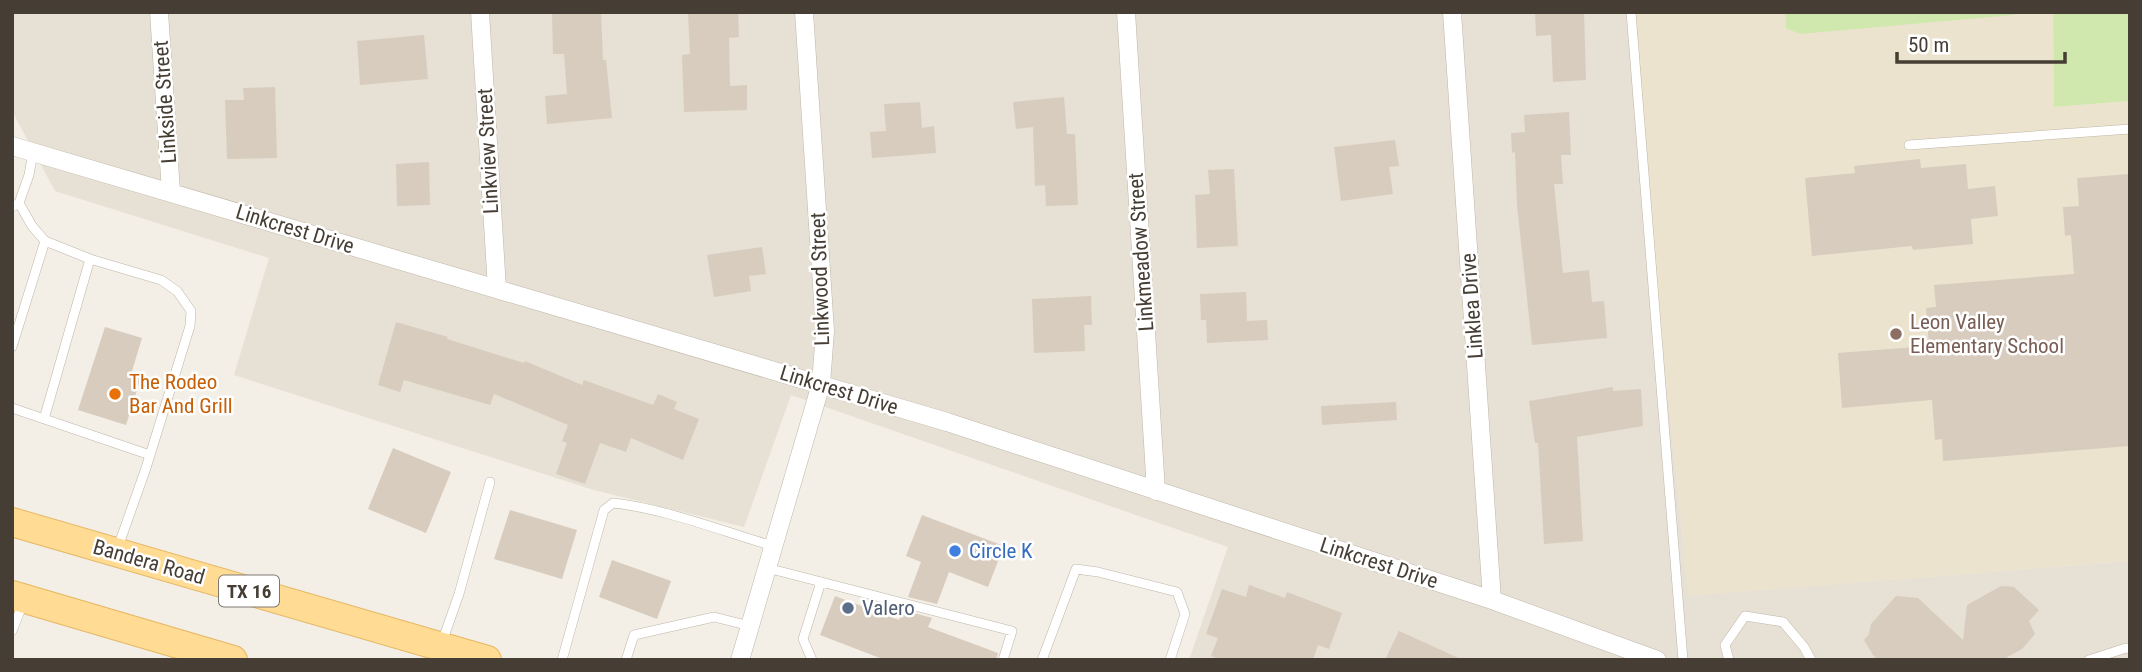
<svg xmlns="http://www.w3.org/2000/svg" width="2142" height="672" font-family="'Roboto Condensed',sans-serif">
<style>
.residential{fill:#e7e0d4}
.education{fill:#ece3cf}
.green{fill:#d0e8ae}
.building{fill:#d8ccbe}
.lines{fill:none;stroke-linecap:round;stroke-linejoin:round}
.service-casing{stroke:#bfb6a8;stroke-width:10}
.minor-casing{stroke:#bfb6a8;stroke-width:19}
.primary-casing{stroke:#e5b762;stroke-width:30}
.service{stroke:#fff;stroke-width:9}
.minor{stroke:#fff;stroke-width:18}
.primary{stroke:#ffdb93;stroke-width:28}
.education-dot{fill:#8d6e63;stroke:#fff;stroke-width:2.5}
.food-dot{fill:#e8710a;stroke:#fff;stroke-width:2.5}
.shop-dot{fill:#3f7fe0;stroke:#fff;stroke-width:2.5}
.service-dot{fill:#5c6f8a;stroke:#fff;stroke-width:2.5}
.labels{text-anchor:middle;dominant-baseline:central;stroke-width:5;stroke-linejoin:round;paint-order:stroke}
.shield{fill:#fff;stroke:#7e7872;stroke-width:2}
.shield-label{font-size:19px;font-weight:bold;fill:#463e35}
.street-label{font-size:21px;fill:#463e35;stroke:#fff}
.education-label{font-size:21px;fill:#785e54;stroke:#fff;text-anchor:start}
.food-label{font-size:21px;fill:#c56008;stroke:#fff;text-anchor:start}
.shop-label{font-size:21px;fill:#366cbe;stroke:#fff;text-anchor:start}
.service-label{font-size:21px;fill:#4e5e75;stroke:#fff;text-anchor:start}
</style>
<rect width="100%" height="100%" fill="#f3eee6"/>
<path class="residential" d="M 12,12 L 1628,12 L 1689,595 L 2130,561 L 2130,660 L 1189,660 L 1228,547 L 791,395 L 744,527 L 594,490 L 234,375 L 269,258 L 55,191 L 12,111 Z"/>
<path class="education" d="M 1628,12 L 2053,12 L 2054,107 L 2130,101 L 2130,561 L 1689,596 Z"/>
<path class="green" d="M 1785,12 L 2015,12 L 2014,15 L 1800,34 L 1786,28 Z
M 2053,12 L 2130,12 L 2130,101 L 2054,107 Z"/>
<path class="building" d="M 552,12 L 601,12 L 603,60 L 606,60 L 612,118 L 547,124 L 545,96 L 567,94 L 564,54 L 553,54 Z
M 688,12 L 738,12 L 739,37 L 729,38 L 730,86 L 747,85 L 747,110 L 684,112 L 682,55 L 690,54 Z
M 1535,12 L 1584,12 L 1586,80 L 1553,82 L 1551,35 L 1536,36 Z
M 424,35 L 428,79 L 360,85 L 357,41 Z
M 275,87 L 277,158 L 227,159 L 225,100 L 244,100 L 243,88 Z
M 1064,97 L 1067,134 L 1075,134 L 1078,205 L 1046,206 L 1045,185 L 1035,186 L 1033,127 L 1016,129 L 1013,102 Z
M 920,102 L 922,128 L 934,126 L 936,153 L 872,158 L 870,132 L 886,131 L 884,104 Z
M 1569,112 L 1571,155 L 1561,155 L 1563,184 L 1554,184 L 1563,273 L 1589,270 L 1592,302 L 1604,301 L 1607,338 L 1532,345 L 1517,205 L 1515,152 L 1512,153 L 1511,133 L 1525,132 L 1524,115 Z
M 1395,140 L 1399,166 L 1389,167 L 1393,194 L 1341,201 L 1334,147 Z
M 1920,159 L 1921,168 L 1966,164 L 1968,189 L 1995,186 L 1998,216 L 1971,219 L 1973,244 L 1913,250 L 1912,246 L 1812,256 L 1805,178 L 1855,173 L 1854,166 Z
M 429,162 L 430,205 L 397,206 L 396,164 Z
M 1234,169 L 1238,246 L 1197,248 L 1195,195 L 1210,194 L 1208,170 Z
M 2130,174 L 2130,446 L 1943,461 L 1942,439 L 1935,440 L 1932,400 L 1842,408 L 1838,353 L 1929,346 L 1926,308 L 1936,307 L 1934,285 L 2074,274 L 2071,235 L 2065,236 L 2063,207 L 2079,206 L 2077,178 Z
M 762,247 L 766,274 L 749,276 L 751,291 L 714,297 L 707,255 Z
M 1246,292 L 1247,321 L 1267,320 L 1268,340 L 1207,343 L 1206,320 L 1201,320 L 1200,294 Z
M 1091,296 L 1092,325 L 1084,325 L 1085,351 L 1034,353 L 1032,299 Z
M 396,322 L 448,337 L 447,339 L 524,363 L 525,361 L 582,385 L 584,380 L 653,405 L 658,394 L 677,402 L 674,409 L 699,419 L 683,460 L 631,438 L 626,452 L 600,443 L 585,484 L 556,474 L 567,443 L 562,441 L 568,425 L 494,394 L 490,405 L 404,380 L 400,392 L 378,385 Z
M 105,327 L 142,338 L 132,371 L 142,374 L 126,425 L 78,410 Z
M 1613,387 L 1613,391 L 1641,389 L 1643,426 L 1577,437 L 1583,541 L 1544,544 L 1538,443 L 1535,443 L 1529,401 Z
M 1396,402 L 1397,420 L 1322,425 L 1321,406 Z
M 393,448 L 451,472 L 426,533 L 368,509 Z
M 510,510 L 577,530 L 562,579 L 494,559 Z
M 922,515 L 1004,546 L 988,587 L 949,572 L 937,604 L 908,597 L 921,562 L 906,556 Z
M 612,560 L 671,581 L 657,619 L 599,597 Z
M 1249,585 L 1285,598 L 1287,592 L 1342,613 L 1329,649 L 1318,645 L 1313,660 L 1222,660 L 1211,656 L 1218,638 L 1206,634 L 1222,589 L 1246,597 Z
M 2001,586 L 2014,587 L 2039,610 L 2029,621 L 2035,634 L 2022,649 L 2002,660 L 1878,660 L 1873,655 L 1864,640 L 1869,634 L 1871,624 L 1896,596 L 1918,598 L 1963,640 L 1967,605 Z
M 835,596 L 899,620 L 903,610 L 932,618 L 928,627 L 998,653 L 996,660 L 885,660 L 820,635 Z
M 1399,631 L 1463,660 L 1385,660 Z"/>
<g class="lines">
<defs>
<path id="service" d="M 1631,12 L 1683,660
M 1909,145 L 2130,129
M 19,203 L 32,226 L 45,241 L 90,259 L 161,280 L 177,291 L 191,311 L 190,326 L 146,468 L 118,547
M 12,207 L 19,203 L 29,175 L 33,152
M 12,347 L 45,241
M 12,408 L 150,455
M 44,419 L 90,259
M 767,568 L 1012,631 L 1003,660
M 12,631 L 24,601
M 441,645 L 459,594 L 490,482
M 562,660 L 604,510 L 613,503 C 667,509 721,531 773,546
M 626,660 L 634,635 L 714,617 L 750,626
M 812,660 L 803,639 L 821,582
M 1042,660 L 1076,569 L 1098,572 L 1177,592 L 1185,614 L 1170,660
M 1729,660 L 1725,645 L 1745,616 L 1783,622 L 1804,647 L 1811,660
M 2089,660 L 2126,648 L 2130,649"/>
<path id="minor" d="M 159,12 L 171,192
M 480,12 L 497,289
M 1126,12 L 1156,491
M 1452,12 L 1492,600
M 12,146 L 947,422 L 1492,600 L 1657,660
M 740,660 L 821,384 L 825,331 L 804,12"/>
<path id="primary" d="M 12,522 L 487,660
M 12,595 L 233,660"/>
</defs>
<use href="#service" class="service-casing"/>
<use href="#minor" class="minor-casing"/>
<use href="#primary" class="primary-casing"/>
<use href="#service" class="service"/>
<use href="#minor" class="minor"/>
<use href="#primary" class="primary"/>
</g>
<circle class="education-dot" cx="1896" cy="334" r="7"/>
<circle class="food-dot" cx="115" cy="394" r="7"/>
<circle class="shop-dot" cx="955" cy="551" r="7"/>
<circle class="service-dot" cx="848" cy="608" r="7"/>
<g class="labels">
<rect class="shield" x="219" y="575.5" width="60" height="31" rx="5"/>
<g class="shield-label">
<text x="249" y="591">TX 16</text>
</g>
<g class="street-label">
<text transform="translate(165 102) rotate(-94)">Linkside Street</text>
<text transform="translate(488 151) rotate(-93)">Linkview Street</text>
<text transform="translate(295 229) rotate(17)">Linkcrest Drive</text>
<text transform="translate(1141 252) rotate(-94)">Linkmeadow Street</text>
<text transform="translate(820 279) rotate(-92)">Linkwood Street</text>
<text transform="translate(1472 306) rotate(-94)">Linklea Drive</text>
<text transform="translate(839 390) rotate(17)">Linkcrest Drive</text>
<text transform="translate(149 562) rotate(16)">Bandera Road</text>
<text transform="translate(1379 563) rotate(18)">Linkcrest Drive</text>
</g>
<g class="education-label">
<text x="1910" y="322">Leon Valley<tspan x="1910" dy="24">Elementary School</tspan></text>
</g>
<g class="food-label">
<text x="129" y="382">The Rodeo<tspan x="129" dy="24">Bar And Grill</tspan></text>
</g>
<g class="shop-label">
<text x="969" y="551">Circle K</text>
</g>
<g class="service-label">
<text x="862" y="608">Valero</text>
</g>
</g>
<rect width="2142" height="672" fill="none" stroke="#463e35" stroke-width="28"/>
<path d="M1897 52v10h168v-10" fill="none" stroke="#463e35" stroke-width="3.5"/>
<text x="1908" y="52" font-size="21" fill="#463e35" stroke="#ffffff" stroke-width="5" paint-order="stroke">50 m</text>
</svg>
